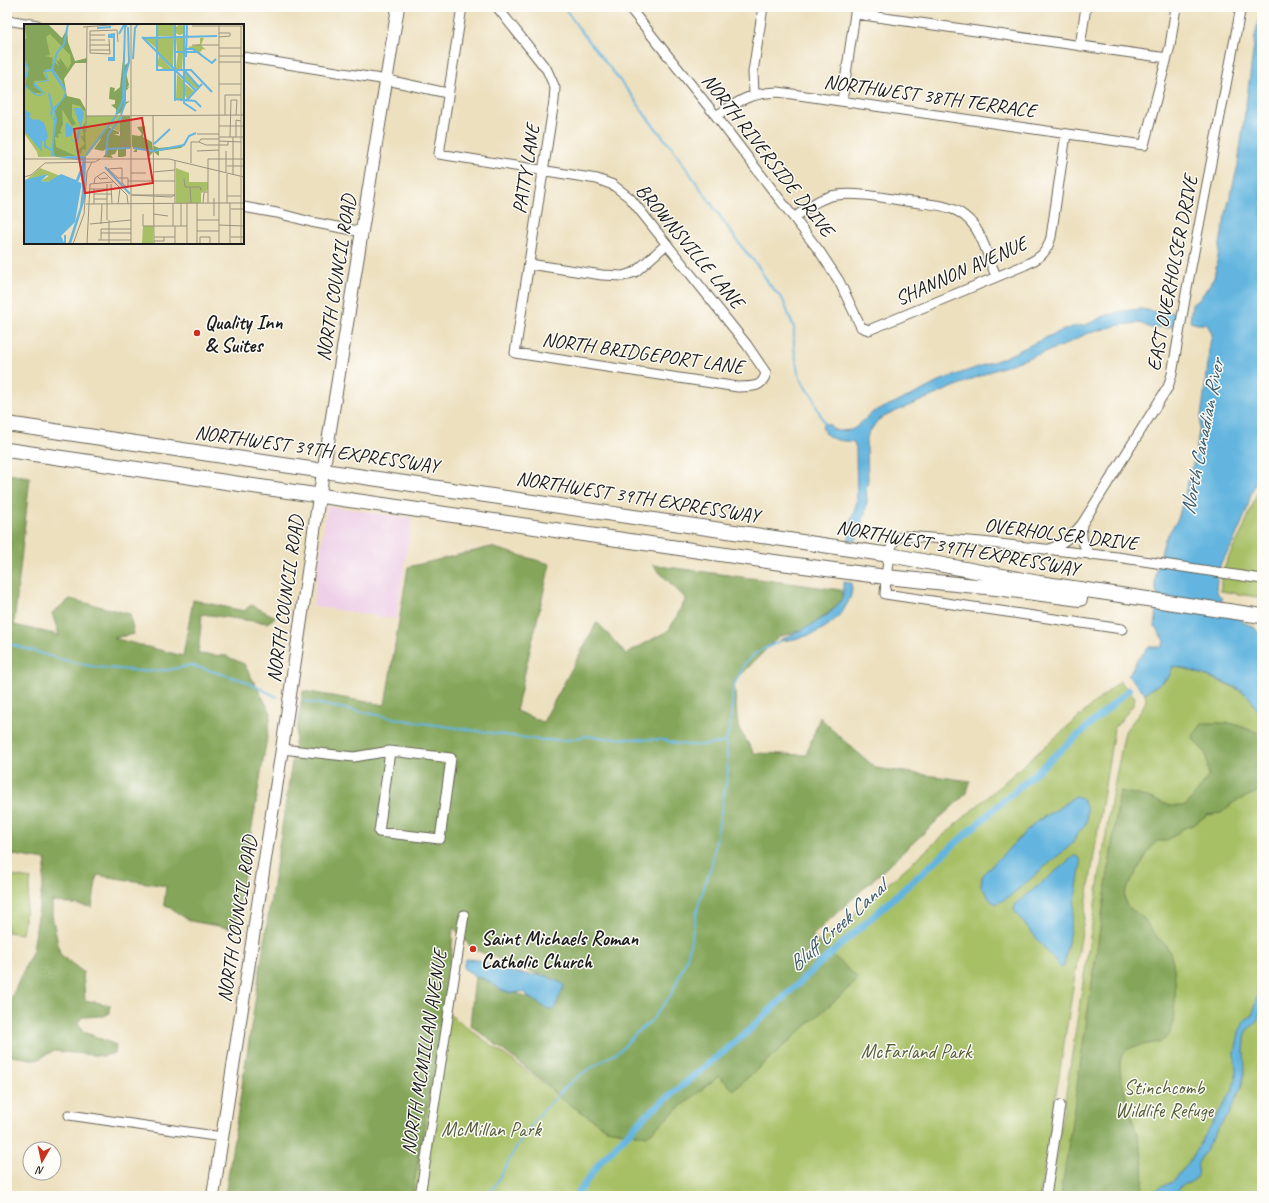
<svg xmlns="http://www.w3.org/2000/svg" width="1269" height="1203" font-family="Caveat,sans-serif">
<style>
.built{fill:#eed0e8}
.green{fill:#a7bf65;stroke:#626e40}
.forest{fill:#85a65a;stroke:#50613b}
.water{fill:#64b5df;stroke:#40687e}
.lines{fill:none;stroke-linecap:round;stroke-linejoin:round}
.stream{stroke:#64b5df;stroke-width:2}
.canal{stroke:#64b5df;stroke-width:7}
.minor-casing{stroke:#656155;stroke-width:11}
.major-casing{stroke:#656155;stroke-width:14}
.highway-casing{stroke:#656155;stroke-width:16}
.minor{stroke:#fff;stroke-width:9}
.major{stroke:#fff;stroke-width:12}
.highway{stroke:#fff;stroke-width:14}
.poi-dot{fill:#c8321e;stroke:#fdfcf7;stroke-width:1.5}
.labels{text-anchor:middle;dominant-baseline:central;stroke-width:3;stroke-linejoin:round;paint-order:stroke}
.street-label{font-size:20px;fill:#1c1c1c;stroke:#fdfcf7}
.poi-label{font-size:20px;font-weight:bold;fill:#1c1c1c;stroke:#fdfcf7;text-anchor:start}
.park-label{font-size:20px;fill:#545d39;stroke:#fdfcf7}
.water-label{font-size:21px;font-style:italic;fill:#39596a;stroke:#fdfcf7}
.inset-river{fill:none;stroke:#64b5df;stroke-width:2}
.inset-road{fill:none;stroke:#99927e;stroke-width:1}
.view{fill:#d62828;fill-opacity:0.15;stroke:#d62828;stroke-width:2}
.inset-edge{fill:none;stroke:#1c1c1c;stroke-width:2}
</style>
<rect width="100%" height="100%" fill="#fdfcf7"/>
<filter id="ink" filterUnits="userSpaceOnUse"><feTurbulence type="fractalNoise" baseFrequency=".025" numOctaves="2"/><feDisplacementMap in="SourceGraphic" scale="8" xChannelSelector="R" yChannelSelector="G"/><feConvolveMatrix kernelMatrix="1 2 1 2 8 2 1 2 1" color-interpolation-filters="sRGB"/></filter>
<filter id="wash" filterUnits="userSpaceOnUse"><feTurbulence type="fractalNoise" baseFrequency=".012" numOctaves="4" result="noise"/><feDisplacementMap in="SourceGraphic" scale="16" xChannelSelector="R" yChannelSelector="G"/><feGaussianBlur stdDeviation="0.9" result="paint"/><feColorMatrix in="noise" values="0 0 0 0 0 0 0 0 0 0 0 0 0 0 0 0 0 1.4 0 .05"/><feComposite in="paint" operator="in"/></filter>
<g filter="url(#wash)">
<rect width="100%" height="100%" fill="#ede0bf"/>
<path class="built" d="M 327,506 L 412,518 L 396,619 L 313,606 Z"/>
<path class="green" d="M 1262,480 L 1262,598 L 1221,591 C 1219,567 1235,548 1244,527 C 1250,512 1256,496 1262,480 Z
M 1172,666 L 1193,671 L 1229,685 L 1248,695 L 1262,696 L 1262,1196 L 1050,1196 L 1111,801 L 1125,731 L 1141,711 L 1146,700 L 1145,693 L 1169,677 Z
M 1120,681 L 1135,697 L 1134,704 L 1114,729 L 1040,1196 L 412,1196 L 443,1010 L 607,1129 Z
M 7,875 L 31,879 L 22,934 L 7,932 Z"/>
<path class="forest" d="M 7,474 L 30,477 L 14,625 L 59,635 L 52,613 L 70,599 L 130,614 L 134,634 L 113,638 L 183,656 L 193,600 L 244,611 L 251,605 L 276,617 L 267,623 L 202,614 L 198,654 L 226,656 L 244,664 L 271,713 L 235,929 L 190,921 L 164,904 L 166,886 L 97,875 L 92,907 L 52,901 L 52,915 L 60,954 L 83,972 L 85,1000 L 110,1005 L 110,1013 L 104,1016 L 83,1017 L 78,1022 L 82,1031 L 116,1045 L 115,1053 L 104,1056 L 53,1051 L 37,1060 L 7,1055 L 7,1007 L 33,950 L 46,860 L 7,854 Z
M 491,547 L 550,564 L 516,711 L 543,722 L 597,622 L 626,654 L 669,630 L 686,599 L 652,565 L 841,590 L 843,596 L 838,605 L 826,615 L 805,629 L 778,637 L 734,682 L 738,727 L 754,753 L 806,755 L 820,717 L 843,740 L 876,768 L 970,781 L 967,793 L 812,936 L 859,979 L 734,1090 L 719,1076 L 676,1110 L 647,1136 L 607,1129 L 557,1096 L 546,1083 L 470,1025 L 475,976 L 538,1002 L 563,984 L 473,949 L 453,927 L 451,964 L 412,1196 L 225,1196 L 303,691 L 385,705 L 408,567 Z
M 1203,723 L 1231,723 L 1262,734 L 1262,790 L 1234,802 L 1221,813 L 1207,815 L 1193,825 L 1182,829 L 1174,836 L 1165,841 L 1157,841 L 1150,849 L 1126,890 L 1124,895 L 1126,905 C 1132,911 1141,915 1147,922 C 1148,925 1149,928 1151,930 C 1157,938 1165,942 1169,951 C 1177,969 1176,992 1174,1011 C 1173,1021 1174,1032 1165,1039 C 1151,1048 1123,1040 1120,1062 C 1119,1072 1123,1083 1125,1092 C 1133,1127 1150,1159 1141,1196 L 1061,1196 L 1120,791 L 1147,797 L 1170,806 L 1186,806 L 1209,776 L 1206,754 L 1192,737 Z"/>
<path class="water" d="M 1261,7 L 1262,7 L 1262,467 L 1251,494 L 1246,513 L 1232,545 L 1220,565 L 1216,587 L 1218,594 L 1221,597 L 1222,604 L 1245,623 L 1254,627 L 1262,637 L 1262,724 C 1259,714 1255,704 1248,696 C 1239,685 1188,669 1173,666 L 1169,677 L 1145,693 L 1128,676 L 1137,660 L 1149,647 L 1162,647 L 1164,641 L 1155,626 L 1158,599 L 1155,583 L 1156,571 L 1165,539 L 1178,519 L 1196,453 L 1207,373 L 1209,349 L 1212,334 L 1207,324 L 1198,324 L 1190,322 L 1192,304 L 1199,300 L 1214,278 L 1225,217 L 1238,165 L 1255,37 Z
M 1141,309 L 1164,313 L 1174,312 L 1177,315 L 1176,322 L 1172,326 L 1167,328 L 1159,327 L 1151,328 L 1139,323 L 1119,325 L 1086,334 L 1062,346 L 989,372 L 892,413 L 878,420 L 868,434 L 866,444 L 867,449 L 868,482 C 865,488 867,495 867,501 C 866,512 861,532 855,541 L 849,540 L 850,523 L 857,502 L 856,448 L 854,442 C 841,440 828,442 822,427 L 825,423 L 830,425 L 833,429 L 838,431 L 851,430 L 855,428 L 873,412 L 917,393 L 944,379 L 1001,359 L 1056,333 L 1072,327 L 1086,325 L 1104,316 L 1122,311 Z
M 843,582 L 851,583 C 853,591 851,597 847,604 C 832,630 807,639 778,641 C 797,632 833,618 842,598 C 844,593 843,587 843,582 Z
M 1075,796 L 1082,798 L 1087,809 L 1087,819 L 1084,827 L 1078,832 L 1072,844 L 1009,897 L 996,904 L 991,901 L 981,886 L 982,877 L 985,872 L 1036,822 L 1050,813 L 1056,810 Z
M 1074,856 L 1076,856 L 1080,859 L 1081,863 L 1064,966 L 1062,968 L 1060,967 L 1015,912 L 1014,908 L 1016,904 Z
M 466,959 L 478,960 L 501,970 L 523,974 L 547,976 L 563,984 L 564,986 L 554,1010 L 548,1009 L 528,997 L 526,993 L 522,992 L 509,993 L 501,990 L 487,980 L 475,976 L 463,968 L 465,960 Z
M 1262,968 L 1262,1011 L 1256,1022 L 1246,1031 L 1244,1052 L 1245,1070 L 1242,1085 L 1229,1115 L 1219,1127 L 1198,1163 L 1197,1176 L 1194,1180 L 1189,1183 L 1180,1186 L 1178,1189 L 1179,1192 L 1176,1196 L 1153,1196 L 1157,1189 L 1172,1182 L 1187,1165 L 1232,1091 L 1236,1075 L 1235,1053 L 1239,1032 L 1245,1020 L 1252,1016 L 1255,1006 Z"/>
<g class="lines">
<path class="stream" d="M 564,7 L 580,30 L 636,101 L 645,115 L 672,148 L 741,246 L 758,266 L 769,284 L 783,300 L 794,328 L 794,347 L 798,373 L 807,390 L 812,395 L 817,408 L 825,424
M 7,643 L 56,658 L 90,666 L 107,668 L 141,671 L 169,670 L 191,665 L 242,680 L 277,697
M 304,701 L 409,721 L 540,740 L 569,740 L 586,736 L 607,738 L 664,740 C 681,747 708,746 726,742
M 487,1196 L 496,1184 L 514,1151 L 537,1117 L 567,1086 L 583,1073 L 621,1050 L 636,1033 L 650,1022 L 671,995 L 687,958 L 699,903 L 712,864 L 728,772 L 726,742 L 731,721 L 733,687 L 745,663 L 756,653 L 780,641"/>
<path class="canal" d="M 576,1196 L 601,1161 L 644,1117 L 746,1033 L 818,965 L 1129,690"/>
</g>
</g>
<g filter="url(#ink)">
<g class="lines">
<defs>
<path id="minor" d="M 462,7 L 439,154 L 597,179 L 613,185 L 630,198 L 747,345 L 766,373 C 762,389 751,386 738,387 L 515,353 L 554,101 L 555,88 L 547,70 L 497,7
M 629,7 L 716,116 L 820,252 L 839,281 L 861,327 L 869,330 L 1025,265 C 1040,258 1047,253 1051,237 L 1066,134
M 856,14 L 1167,58
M 7,20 L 37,25
M 1080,46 L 1086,7
M 243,57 L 387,80 L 447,93
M 754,94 L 753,72 L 763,7
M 842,101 L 856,7
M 716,116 C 739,101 749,93 778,92 L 1144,145 L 1170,46 L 1176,7
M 243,207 L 277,213 L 311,222 L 363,232
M 794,218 C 807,208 820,197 837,195 C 859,192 890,199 913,202 C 926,204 941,204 952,209 C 959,211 965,216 970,221 C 982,233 989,260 996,276
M 529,264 L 602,275 L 623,276 L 635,272 L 667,244
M 1082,524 C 1081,537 1082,546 1091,555
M 1050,549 C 1063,544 1073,535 1082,524 L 1168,387 L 1172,374 L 1187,288 L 1241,7
M 1122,629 L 885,594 C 886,581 887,552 894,541 C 896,537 901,537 905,536 L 981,542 L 1117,557 L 1262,579
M 282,749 L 354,757 L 390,751 L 451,758 L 440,839 L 379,832 L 390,751
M 69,1115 L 222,1137
M 420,1196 L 464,915
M 1046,1196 L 1060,1105"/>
<path id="major" d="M 213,1196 L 282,749 L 318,504 L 398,7"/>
<path id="highway" d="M 7,424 L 890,555 L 1039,583 L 1262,616
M 7,450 L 774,562 L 886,577 L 996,588 L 1080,599"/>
</defs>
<use href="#minor" class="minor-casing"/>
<use href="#major" class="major-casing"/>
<use href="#highway" class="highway-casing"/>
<use href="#minor" class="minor"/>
<use href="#major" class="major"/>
<use href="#highway" class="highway"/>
</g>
</g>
<g class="poi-dot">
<circle cx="197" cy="333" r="4"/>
<circle cx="473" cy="949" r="4"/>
</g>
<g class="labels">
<g class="street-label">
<text transform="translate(930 96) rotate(8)">NORTHWEST 38TH TERRACE</text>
<text transform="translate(768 155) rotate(52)">NORTH RIVERSIDE DRIVE</text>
<text transform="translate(526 169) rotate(-81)">PATTY LANE</text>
<text transform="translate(690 246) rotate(50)">BROWNSVILLE LANE</text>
<text transform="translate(961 271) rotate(-24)">SHANNON AVENUE</text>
<text transform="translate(1172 273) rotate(-79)">EAST OVERHOLSER DRIVE</text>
<text transform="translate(336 278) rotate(-81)">NORTH COUNCIL ROAD</text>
<text transform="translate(643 353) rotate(8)">NORTH BRIDGEPORT LANE</text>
<text transform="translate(317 449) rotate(8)">NORTHWEST 39TH EXPRESSWAY</text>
<text transform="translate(638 497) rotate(9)">NORTHWEST 39TH EXPRESSWAY</text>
<text transform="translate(1061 534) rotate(7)">OVERHOLSER DRIVE</text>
<text transform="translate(958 548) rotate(10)">NORTHWEST 39TH EXPRESSWAY</text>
<text transform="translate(285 599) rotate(-82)">NORTH COUNCIL ROAD</text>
<text transform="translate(237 919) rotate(-81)">NORTH COUNCIL ROAD</text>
<text transform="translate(424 1052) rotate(-81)">NORTH MCMILLAN AVENUE</text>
</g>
<g class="poi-label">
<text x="205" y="322">Quality Inn<tspan x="205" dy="23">&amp; Suites</tspan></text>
<text x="481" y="938">Saint Michaels Roman<tspan x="481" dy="23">Catholic Church</tspan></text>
</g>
<g class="park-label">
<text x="916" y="1051">McFarland Park</text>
<text x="1164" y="1087">Stinchcomb<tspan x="1164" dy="23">Wildlife Refuge</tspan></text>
<text x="491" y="1129">McMillan Park</text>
</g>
<g class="water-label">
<text transform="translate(1202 437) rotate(-79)">North Canadian River</text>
<text transform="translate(837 926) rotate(-42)">Bluff Creek Canal</text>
</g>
</g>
<g transform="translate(24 24)">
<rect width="220" height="220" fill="#ede0bf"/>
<path d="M 0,0 L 22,0 L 33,11 L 51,39 L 39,54 L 42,72 L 61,84 L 63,92 L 100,92 L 96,108 L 86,103 L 63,132 L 14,133 L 13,128 L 0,109 ZM 133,0 L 150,0 L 150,12 L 134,12 ZM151 6a5 5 0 1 1 10 0a5 5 0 1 1-10 0ZM 121,13 L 132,13 L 132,24 L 120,14 ZM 134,13 L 150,13 L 149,43 L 134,28 ZM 159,13 L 159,27 L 153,27 L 152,14 ZM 164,13 L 180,14 L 177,21 L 182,26 L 179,25 L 176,28 L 179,33 L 164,23 L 176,20 L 176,14 ZM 154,28 L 159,29 L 158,46 L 152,45 ZM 135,31 L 148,45 L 148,46 L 139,46 L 138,43 L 133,42 ZM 161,48 L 175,62 L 172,65 L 161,55 ZM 153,50 L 159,56 L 159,77 L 152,76 ZM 160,59 L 170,67 L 163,75 L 160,69 ZM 16,144 L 34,151 L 35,152 L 24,158 L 17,157 L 25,152 L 22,151 L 1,157 ZM 152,144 L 165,149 L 165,158 L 184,158 L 184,166 L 177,169 L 177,179 L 152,179 ZM 119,202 L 129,202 L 129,220 L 118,220 Z" fill="#a7bf65"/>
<path d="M 0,0 L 24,0 L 38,14 L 43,5 L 44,18 L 51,37 L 63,34 L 63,39 L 51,39 L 40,55 L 43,72 L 56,75 L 62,86 L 60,87 L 56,82 L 48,80 L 48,93 L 52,100 L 48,102 L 38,85 L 39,100 L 36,107 L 38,109 L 34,110 L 35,114 L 31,113 L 32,123 L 52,132 L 32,133 L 29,128 L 31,87 L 42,69 L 38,57 L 29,45 L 23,45 L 19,49 L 23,56 L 10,57 L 11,63 L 19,69 L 10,69 L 1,62 L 5,45 L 1,36 L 0,16 L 3,14 ZM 26,10 L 46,31 L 47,39 L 44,45 L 36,34 L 35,38 L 32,35 L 35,43 L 31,38 L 28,40 L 29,34 L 21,32 L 26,31 L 22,13 ZM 100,25 L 100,42 L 106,37 L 102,49 L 105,61 L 103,64 L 106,62 L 102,67 L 102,78 L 106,77 L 102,80 L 98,88 L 92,91 L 92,85 L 87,81 L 91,80 L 91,76 L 85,75 L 86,63 L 91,64 L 90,68 L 96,63 ZM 100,92 L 106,92 L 107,124 L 102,124 L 102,132 L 98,133 L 94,133 L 94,124 L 91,130 L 87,131 L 89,134 L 79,133 L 83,128 L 82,125 L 79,127 L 70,125 L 77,115 L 74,113 L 84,103 L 95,108 L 95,110 L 90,110 L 96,112 L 96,97 ZM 61,98 L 62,126 L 58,125 L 57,130 L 53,127 L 61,120 L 57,113 L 60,111 L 58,104 ZM 121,102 L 119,113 L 128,118 L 129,128 L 125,133 L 122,125 L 113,125 L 113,128 L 109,128 L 112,125 L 108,123 L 108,111 L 116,112 L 118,110 L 113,103 ZM 163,118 L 157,124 L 135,127 L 135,132 L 130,128 L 130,122 L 135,124 L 156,122 Z" fill="#85a65a" fill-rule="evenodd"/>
<path d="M 91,9 L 91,37 L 84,37 L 84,33 L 89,33 L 89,14 L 84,14 L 84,10 ZM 0,22 L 1,36 L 5,45 L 1,59 L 4,65 L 14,71 L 20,69 L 11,63 L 9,59 L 23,56 L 20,46 L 29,45 L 42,65 L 41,73 L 31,86 L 33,95 L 29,124 L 31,133 L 54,132 L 52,126 L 52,118 L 48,117 L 47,112 L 42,113 L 41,102 L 43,98 L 50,105 L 47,113 L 49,117 L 52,117 L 53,111 L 56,102 L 50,84 L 57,84 L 60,89 L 53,125 L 56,132 L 62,132 L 61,175 L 47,220 L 44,220 L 56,183 L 58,166 L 57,151 L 54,158 L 50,156 L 57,159 L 57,163 L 51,198 L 37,212 L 40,218 L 40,211 L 42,211 L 42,220 L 0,220 L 0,156 L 24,150 L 17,157 L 24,158 L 37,150 L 52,156 L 59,137 L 27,132 L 30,97 L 26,90 L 31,95 L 29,84 L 38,76 L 41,68 L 27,47 L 22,48 L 25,57 L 11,59 L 21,69 L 16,72 L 11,71 L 2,64 L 0,59 L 3,45 L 0,38 ZM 0,85 L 7,90 L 5,92 L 9,96 L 14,95 L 20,99 L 24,112 L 22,117 L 18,117 L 18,128 L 0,106 Z" fill="#64b5df"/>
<path class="inset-river" d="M 133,0 L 133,47M 151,0 L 151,77M 160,0 L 160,79 L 172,87M 104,3 L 105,38M 73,4 L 87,3M 95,10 L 100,1 L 103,2M 118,13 L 172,67M 119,14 L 193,12M 161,25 L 169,25 L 188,39 L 192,35M 152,28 L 172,28M 162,33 L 163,0M 109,35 L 111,4 L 114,0M 28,46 L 33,29 L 40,20 L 44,0M 133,46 L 167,46 L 188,68M 160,46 L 175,63M 25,69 L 28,84 L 27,91M 151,75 L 171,77 L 177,83M 162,77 L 178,60M 92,91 L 99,76 L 101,2M 97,91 L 101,79 L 101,53 L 105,38M 21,117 L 21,122 L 27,126M 130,120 L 146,105M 109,124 L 129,127M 83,125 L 106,124M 130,127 L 160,121 L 165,112 L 172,109M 62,131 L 92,92M 82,131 L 84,111 L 97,93M 81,143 L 106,170"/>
<path class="inset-road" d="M 107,0 L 107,220M 195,0 L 195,220M 168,2 L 195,2M 195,2 L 220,2M 59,3 L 99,0M 66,11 L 81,11M 195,13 L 206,12 L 206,9 L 195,9M 85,15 L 86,30 L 66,29 L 66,7 L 93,6 L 94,18M 66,16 L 81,16M 66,21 L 86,21M 168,21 L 195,21M 195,24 L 217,24M 66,26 L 86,26M 195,32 L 220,32M 195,38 L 217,38M 195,60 L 217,60M 129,91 L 130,220M 201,91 L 201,71 L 217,71M 62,92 L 220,91M 195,102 L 220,102M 62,108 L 63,3M 173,110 L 195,110M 96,113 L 99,91M 195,113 L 220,113M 206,113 L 207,76 L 213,76 L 212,91M 212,113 L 212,96 L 217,97M 195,117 L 217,118M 175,118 L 182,121 L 204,121 L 204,118M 101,122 L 101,117 L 98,117 L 98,122 L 101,122 L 107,121M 173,127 L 195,126M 202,127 L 202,148M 0,135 L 145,135 L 220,153M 151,136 L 151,179M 167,139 L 167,118 L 175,118 L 177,115 L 195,115M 203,142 L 220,142M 84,145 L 98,144 L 98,159 L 104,164M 84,145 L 94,154 L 104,154 L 104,164M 129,148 L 151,146M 107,149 L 122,149M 203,150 L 203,179M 209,151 L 209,113M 73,152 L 76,155 L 84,154M 0,153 L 7,151 L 21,139 L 71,138 L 76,135M 160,155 L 161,163 L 176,163 L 177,166 L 176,163M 104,157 L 151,157M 70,160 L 71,154 L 80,148 L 103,171 L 104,180M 83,160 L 83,196M 87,160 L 88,180M 166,163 L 167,179M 66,165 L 83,165M 70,165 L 70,180M 70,170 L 88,170M 107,171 L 151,171M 108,171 L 147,173 L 151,171M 203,172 L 217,172M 70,175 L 83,175M 173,179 L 173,220M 179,179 L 180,168 L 184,168M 184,179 L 184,135 L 220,135M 195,179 L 220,179M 62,180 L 195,179M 94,180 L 96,164M 207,185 L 220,185M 119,190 L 119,202 L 163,202M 129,190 L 144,192M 190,192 L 190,174M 173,196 L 195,196M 66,200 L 107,196M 77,200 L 78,180M 195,201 L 220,202M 149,202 L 149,179M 157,202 L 157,179M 173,207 L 195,207M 77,209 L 107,209M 130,213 L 151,213M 207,213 L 220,213M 74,216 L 107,216M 77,216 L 77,205 L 107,205M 130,217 L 140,217 L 140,213M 49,220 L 60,190 L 63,148 L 68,138M 63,220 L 66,160 L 89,158M 85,220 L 85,196M 151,220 L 151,202M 163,220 L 163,179M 176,220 L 176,213 L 186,213 L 186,220M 206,220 L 206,179M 217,220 L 217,2"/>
<path class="view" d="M 118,94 L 129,159 L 61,169 L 50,105 Z"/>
<rect width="220" height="220" class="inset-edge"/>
</g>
<rect width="1269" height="1203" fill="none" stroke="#fdfcf7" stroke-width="24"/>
<g transform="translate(42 1161) rotate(189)"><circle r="19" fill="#fdfcf7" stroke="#a3a29f"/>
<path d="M0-3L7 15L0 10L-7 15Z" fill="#c8321e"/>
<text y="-6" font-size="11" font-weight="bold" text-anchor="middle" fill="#1c1c1c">N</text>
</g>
</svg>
